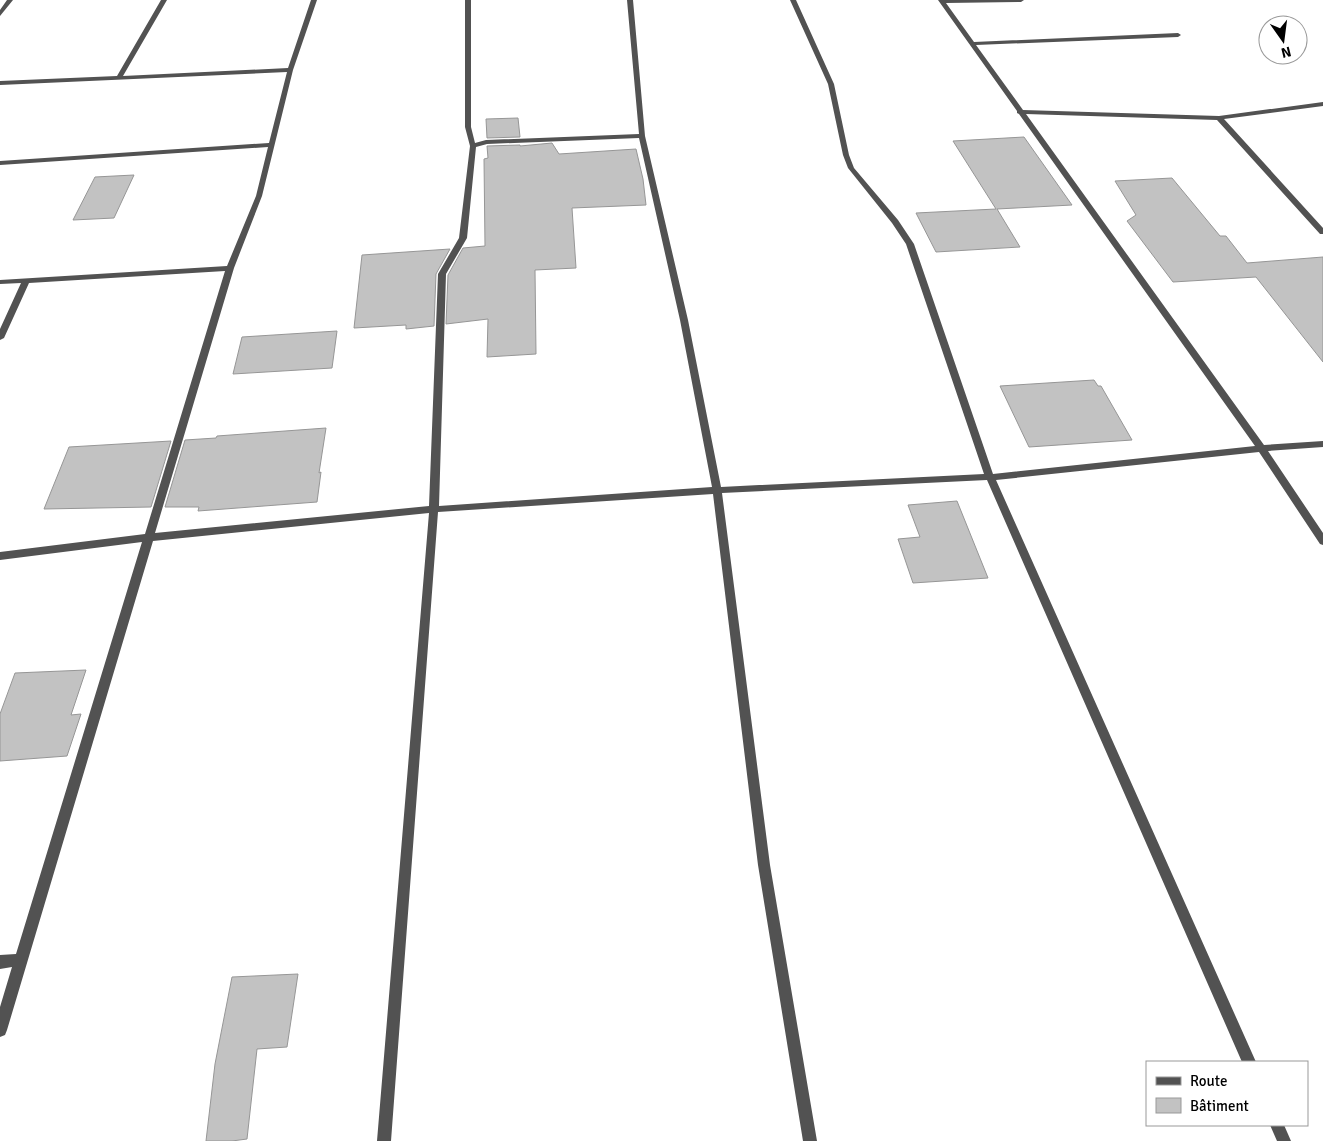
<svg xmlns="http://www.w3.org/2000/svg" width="1323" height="1141" font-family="Signika,sans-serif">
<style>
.building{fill:#c2c2c2;stroke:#969696}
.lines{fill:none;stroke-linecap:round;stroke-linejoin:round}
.street{fill:#525252;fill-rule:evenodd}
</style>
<rect width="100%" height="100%" fill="#fff"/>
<path class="building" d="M 518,118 L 520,137 L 487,138 L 486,119 Z
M 1024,137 L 1072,205 L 997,209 L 1020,247 L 936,252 L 916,213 L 996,209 L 953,141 Z
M 552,143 L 559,154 L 636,149 L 643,179 L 646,205 L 572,208 L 576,268 L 535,270 L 536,354 L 487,357 L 488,319 L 446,324 L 448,275 L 463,248 L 485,246 L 484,159 L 488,158 L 487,146 L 520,145 L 520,146 Z
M 134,175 L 114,218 L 73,220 L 95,177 Z
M 1172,178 L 1220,236 L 1226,236 L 1247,263 L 1323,257 L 1323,362 L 1256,277 L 1173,282 L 1127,221 L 1136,215 L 1115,181 Z
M 450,249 L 436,274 L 434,326 L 406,329 L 406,325 L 354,328 L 362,255 Z
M 337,331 L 332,368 L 233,374 L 242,337 Z
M 1094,380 L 1098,386 L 1101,386 L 1132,440 L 1029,447 L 1000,386 Z
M 326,428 L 319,473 L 321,472 L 317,502 L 198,511 L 199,507 L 165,507 L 185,440 L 216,438 L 217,436 Z
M 171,441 L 151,507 L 44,509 L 69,447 Z
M 957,501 L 988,578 L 913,583 L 898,539 L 920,537 L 908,505 Z
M 86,670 L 71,715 L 81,714 L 67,756 L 0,761 L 0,714 L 15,673 Z
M 298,974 L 287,1047 L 257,1049 L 247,1139 L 232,1141 L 206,1141 L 215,1064 L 232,977 Z"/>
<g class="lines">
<path class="street" d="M 7,0 L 13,0 L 0,16 L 0,10 Z
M 161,0 L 167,0 L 123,76 L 288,68 L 311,0 L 317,0 L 293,70 L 262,196 L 234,268 L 155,533 L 429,506 L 438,274 L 459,238 L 470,146 L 465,127 L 465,0 L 471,0 L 471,127 L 475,143 L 486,140 L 639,134 L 627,0 L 633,0 L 645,136 L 688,320 L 721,487 L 984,474 L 906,244 L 892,223 L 848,168 L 843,155 L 828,84 L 790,0 L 796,0 L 834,84 L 849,155 L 854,168 L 898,220 L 914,244 L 993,474 L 1255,446 L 1019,114 L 1017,113 L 1017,111 L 938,0 L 1024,0 L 1021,2 L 946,3 L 974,42 L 1178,33 L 1181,35 L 1178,37 L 976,45 L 1023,110 L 1219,116 L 1323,102 L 1323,106 L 1224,119 L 1323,228 L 1323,234 L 1320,234 L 1217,120 L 1026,114 L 1264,445 L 1323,441 L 1323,447 L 1268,451 L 1323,533 L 1323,545 L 1320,544 L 1259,452 L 996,480 L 1256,1062 L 1242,1062 L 987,480 L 722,493 L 770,865 L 817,1141 L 803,1141 L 758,865 L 713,494 L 438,512 L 391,1141 L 377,1141 L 429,513 L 153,541 L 7,1030 L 5,1035 L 0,1037 L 0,1007 L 12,967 L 0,969 L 0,955 L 16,954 L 142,542 L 0,560 L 0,552 L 145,534 L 225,271 L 29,283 L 4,338 L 0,340 L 0,329 L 21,283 L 0,284 L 0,280 L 227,266 L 256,196 L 268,147 L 0,165 L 0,161 L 269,143 L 287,72 L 0,85 L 0,81 L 117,76 ZM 639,138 L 680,320 L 712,487 L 439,506 L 446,274 L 467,238 L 476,147 L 487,144 Z
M 1270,1125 L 1284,1125 L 1291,1141 L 1277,1141 Z"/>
</g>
<rect x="1146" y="1061" width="162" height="65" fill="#ffffff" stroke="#999999"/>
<rect x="1156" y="1077" width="25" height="8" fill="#525252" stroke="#999999"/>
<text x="1190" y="1086" font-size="15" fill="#000000">Route</text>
<rect x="1156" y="1098" width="25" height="15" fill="#c2c2c2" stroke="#999999"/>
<text x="1190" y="1111" font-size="15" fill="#000000">Bâtiment</text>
<g transform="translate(1283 40) rotate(166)"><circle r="24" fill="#ffffff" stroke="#999999"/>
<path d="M0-4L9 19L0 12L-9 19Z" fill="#000000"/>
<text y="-8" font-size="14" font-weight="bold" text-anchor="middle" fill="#000000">N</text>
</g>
</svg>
